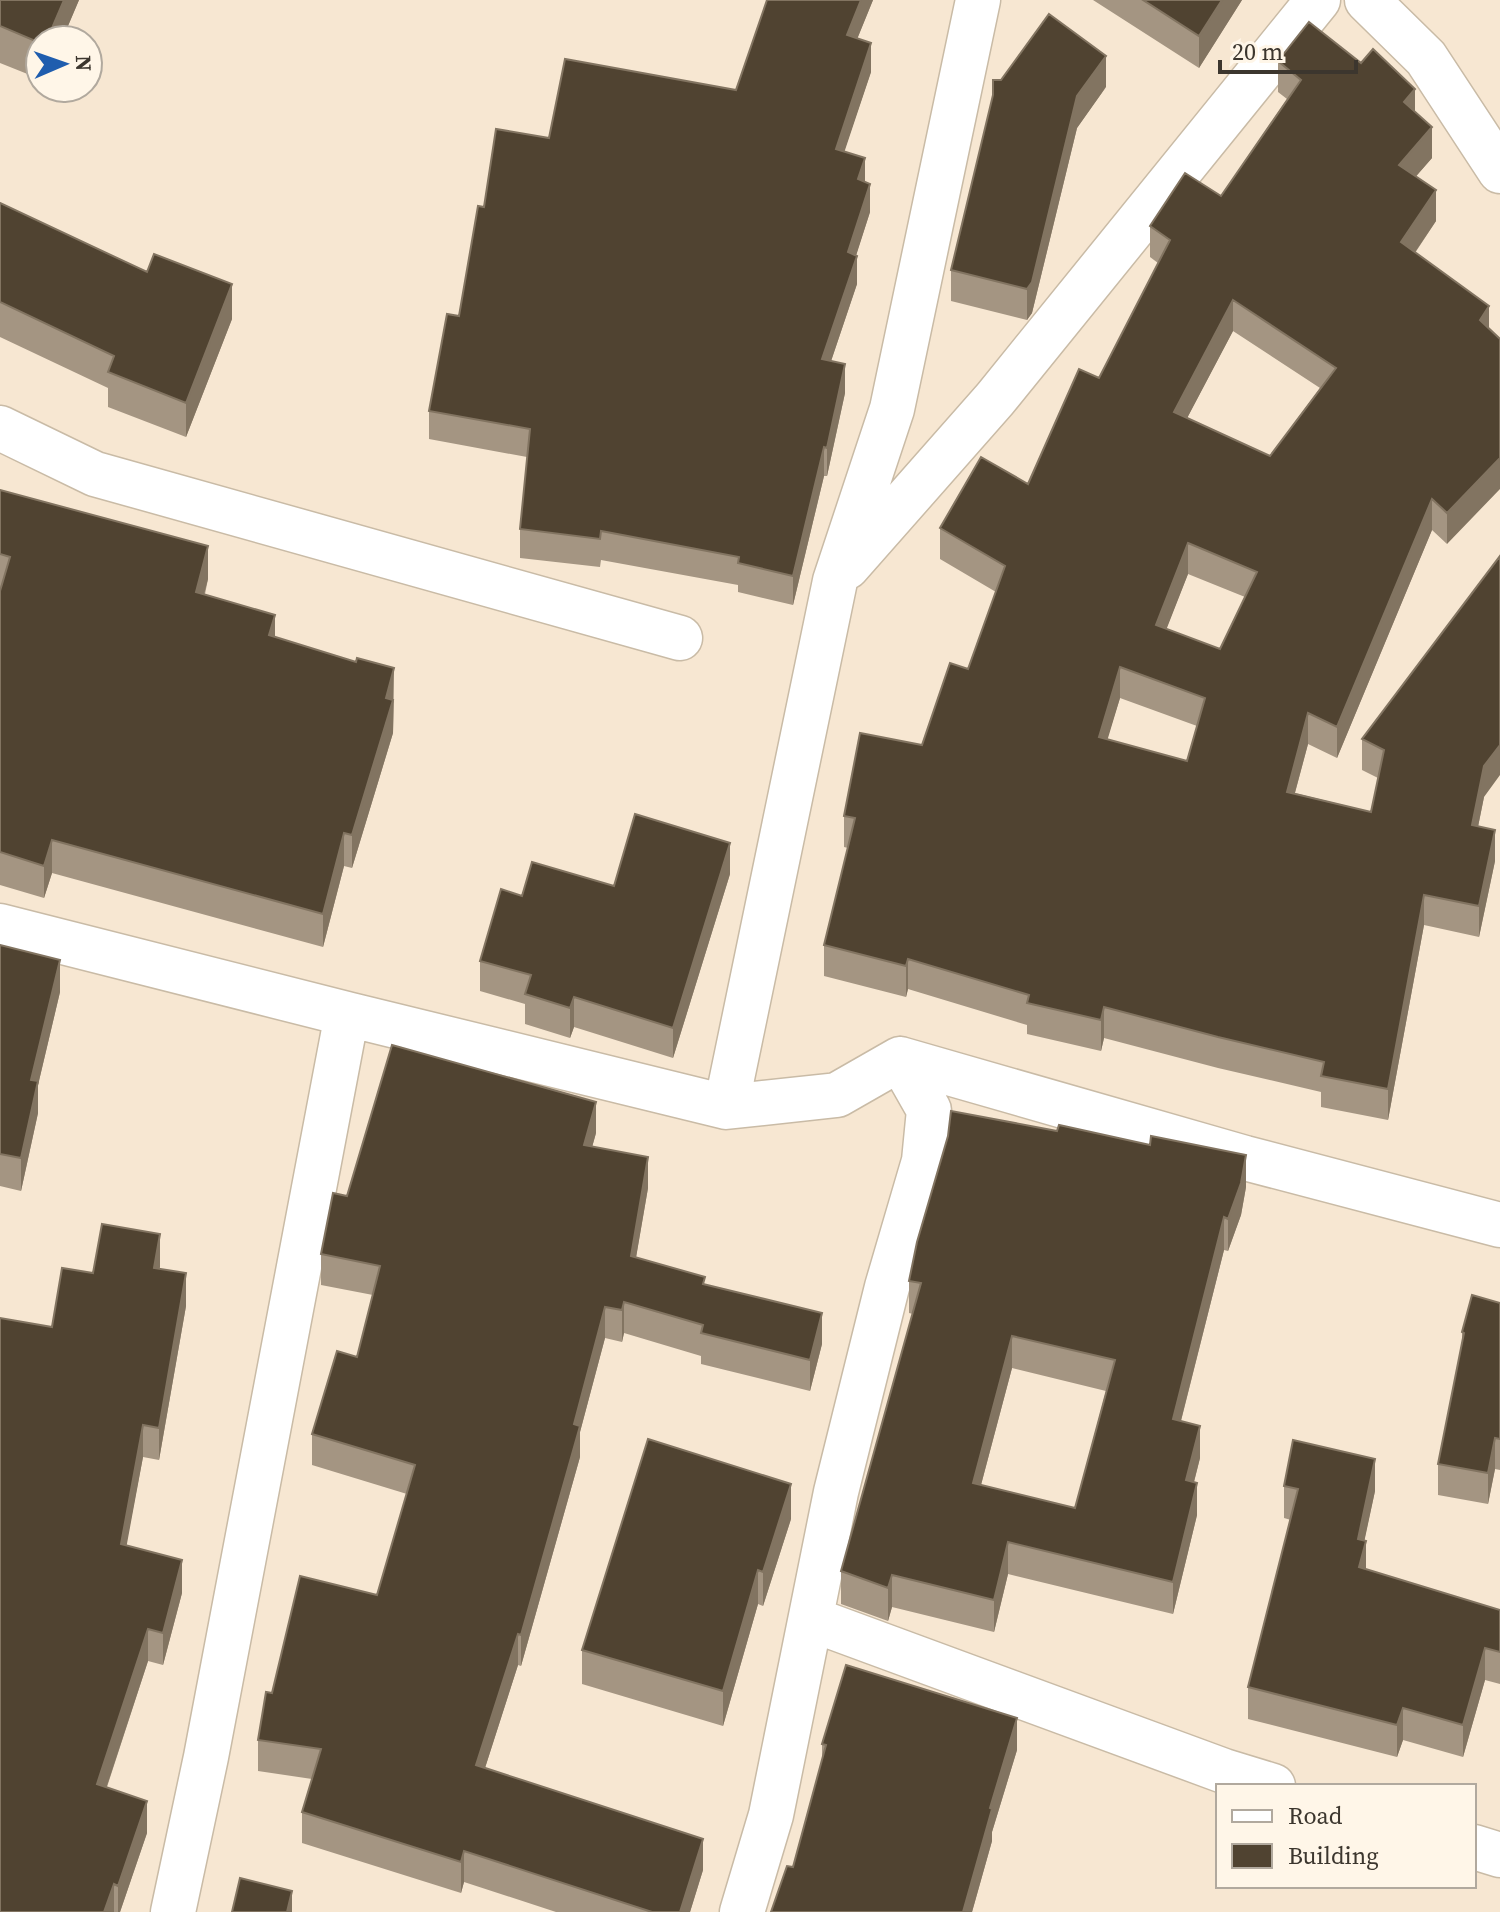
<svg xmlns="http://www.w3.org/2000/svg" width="1500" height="1912" font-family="'Source Serif 4',serif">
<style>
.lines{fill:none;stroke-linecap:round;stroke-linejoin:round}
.minor-casing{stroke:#c9bba6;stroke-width:47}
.minor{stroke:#fff;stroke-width:44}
.wall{fill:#a49582;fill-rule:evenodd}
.shaded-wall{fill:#827461}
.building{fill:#504331;stroke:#827461;stroke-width:2;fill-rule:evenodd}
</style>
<rect width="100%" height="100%" fill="#f7e7d2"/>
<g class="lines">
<defs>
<path id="minor" d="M 1367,0 L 1426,58 L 1500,171
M 0,428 L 95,474 L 680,638
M 847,567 L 995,399 L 1318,0
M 0,926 L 347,1014
M 726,1107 L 835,581 L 892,409 L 978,0
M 811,1619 L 1224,1771 L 1273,1786
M 1474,1847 L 1500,1855
M 173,1912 L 206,1757 L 347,1014 L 726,1107 L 837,1095 L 900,1059 L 1245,1158 L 1500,1225
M 742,1912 L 771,1815 L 836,1492 L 887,1287 L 924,1161 L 929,1110 L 900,1059"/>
</defs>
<use href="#minor" class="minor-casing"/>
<use href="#minor" class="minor"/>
</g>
<path class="wall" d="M 0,0 L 79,0 L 62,40 L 40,40 L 40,79 L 0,63 Z
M 767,0 L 873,0 L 857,39 L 871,72 L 844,151 L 865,182 L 870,212 L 856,255 L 857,284 L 831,361 L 845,393 L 827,476 L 824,476 L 793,605 L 738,592 L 738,585 L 601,560 L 600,567 L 520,558 L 520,529 L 527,457 L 429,439 L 429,411 L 459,316 L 484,207 L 549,138 L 736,90 Z
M 1093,0 L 1242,0 L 1199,68 Z
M 1278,61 L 1415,112 L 1432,158 L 1416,176 L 1436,221 L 1415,253 L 1489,306 L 1447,544 L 1432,530 L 1337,758 L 1308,744 L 1295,793 L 1371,812 L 1378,778 L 1362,770 L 1362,739 L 1484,797 L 1478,827 L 1495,861 L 1479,937 L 1424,925 L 1388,1120 L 1321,1107 L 1321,1092 L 1218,1068 L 1104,1038 L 1101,1051 L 1027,1034 L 1027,1025 L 908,989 L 906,997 L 824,976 L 824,945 L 848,848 L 844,847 L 844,816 L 922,745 L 968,669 L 996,592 L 940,559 L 940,528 L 1028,484 L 1099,378 L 1158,263 L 1150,257 L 1150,226 L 1221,196 L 1287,99 L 1278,92 ZM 1233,331 L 1320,388 L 1270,456 L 1187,418 ZM 1188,574 L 1245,597 L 1220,649 L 1166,629 ZM 1120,698 L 1197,726 L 1187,761 L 1107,739 Z
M 1106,87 L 1077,128 L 1032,313 L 1027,320 L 951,301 L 951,270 Z
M 0,203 L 232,319 L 186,437 L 108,407 L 108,388 L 0,337 Z
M 0,490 L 208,579 L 205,594 L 275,637 L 394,701 L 393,733 L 352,868 L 344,866 L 323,947 L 52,873 L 44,898 L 0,885 L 0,591 L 1,587 L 0,587 Z
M 730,874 L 673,1058 L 574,1027 L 570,1038 L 525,1024 L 525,1004 L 480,991 L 480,961 L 522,896 Z
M 0,945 L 60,992 L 38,1085 L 38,1113 L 21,1191 L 0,1186 Z
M 596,1133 L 592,1147 L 648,1188 L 636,1257 L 705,1284 L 822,1344 L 810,1391 L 701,1364 L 701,1356 L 624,1333 L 622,1342 L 605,1338 L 580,1432 L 580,1457 L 521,1666 L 518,1665 L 485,1768 L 703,1870 L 690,1912 L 556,1912 L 464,1882 L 461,1893 L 302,1843 L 302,1812 L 312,1779 L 258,1771 L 258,1740 L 272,1693 L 377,1595 L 407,1494 L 312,1465 L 312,1434 L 357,1357 L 373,1295 L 321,1285 L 321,1254 L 347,1196 Z
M 1246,1187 L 1241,1215 L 1228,1251 L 1224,1250 L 1181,1421 L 1200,1458 L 1194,1482 L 1197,1515 L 1173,1614 L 1008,1574 L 994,1632 L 892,1607 L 888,1621 L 841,1604 L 841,1571 L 913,1314 L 909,1313 L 909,1281 ZM 1012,1368 L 1106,1391 L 1075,1508 L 981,1485 Z
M 160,1269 L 186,1306 L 159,1460 L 143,1457 L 126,1545 L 182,1593 L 163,1665 L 148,1661 L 107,1787 L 147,1833 L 120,1912 L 0,1912 L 52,1327 L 93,1273 Z
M 1500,1303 L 1500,1470 L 1495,1469 L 1488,1504 L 1438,1495 L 1438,1464 L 1462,1346 L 1462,1332 Z
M 1284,1486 L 1375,1491 L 1364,1541 L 1366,1569 L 1500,1610 L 1500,1684 L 1485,1680 L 1463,1757 L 1403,1740 L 1397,1757 L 1248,1719 L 1248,1687 L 1291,1520 L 1284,1518 Z
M 791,1519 L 763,1606 L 758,1604 L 723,1726 L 582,1684 L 582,1650 Z
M 822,1744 L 1017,1750 L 992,1832 L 992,1841 L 972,1912 L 771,1912 L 793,1867 L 822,1761 Z"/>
<path class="shaded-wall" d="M 64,0 L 79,0 L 62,40 L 47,40 Z
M 861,0 L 873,0 L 847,64 L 847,35 Z
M 1222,0 L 1242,0 L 1199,68 L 1199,36 Z
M 871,43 L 871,72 L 836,177 L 836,149 Z
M 1106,56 L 1106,87 L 1077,128 L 1032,313 L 1027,320 L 1027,289 L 1077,96 Z
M 1415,89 L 1415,120 L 1404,102 Z
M 1432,127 L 1432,158 L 1399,196 L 1399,165 Z
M 865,158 L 865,187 L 858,179 Z
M 870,184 L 870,212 L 848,281 L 848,252 Z
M 1436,190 L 1436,221 L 1401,273 L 1401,242 Z
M 857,256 L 857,284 L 822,388 L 822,359 Z
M 232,284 L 232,319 L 186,437 L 186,403 Z
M 1233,300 L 1233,331 L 1174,443 L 1174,412 Z
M 1489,306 L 1489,337 L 1480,320 Z
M 845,364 L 845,393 L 827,476 L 827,448 Z
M 824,447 L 824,476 L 793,605 L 793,576 Z
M 1500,458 L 1500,489 L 1447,544 L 1447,513 Z
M 1432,499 L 1432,530 L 1337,758 L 1337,727 Z
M 1188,543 L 1188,574 L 1156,656 L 1156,625 Z
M 208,546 L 208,579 L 196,625 L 196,592 Z
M 275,615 L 275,648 L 269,635 Z
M 1120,667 L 1120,698 L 1099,768 L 1099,737 Z
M 394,668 L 393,733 L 352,868 L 352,835 Z
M 1308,713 L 1308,744 L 1287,822 L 1287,792 Z
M 1500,745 L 1500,775 L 1484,797 L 1472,856 L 1472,825 L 1484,766 Z
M 1495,830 L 1495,861 L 1479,937 L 1479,906 Z
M 344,833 L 344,866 L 323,947 L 323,914 Z
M 52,840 L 52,873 L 44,898 L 44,866 Z
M 730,843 L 730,874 L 673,1058 L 673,1028 Z
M 1424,895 L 1424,925 L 1388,1120 L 1388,1089 Z
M 908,959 L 908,989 L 906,997 L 906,966 Z
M 60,960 L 60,992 L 38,1085 L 38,1113 L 21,1191 L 21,1158 L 31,1080 Z
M 574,997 L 574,1027 L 570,1038 L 570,1008 Z
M 1104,1007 L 1104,1038 L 1101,1051 L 1101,1020 Z
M 596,1102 L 596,1133 L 584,1176 L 584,1145 Z
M 1246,1155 L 1246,1187 L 1241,1215 L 1228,1251 L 1228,1219 Z
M 648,1157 L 648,1188 L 631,1287 L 631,1256 Z
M 1224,1217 L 1224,1250 L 1173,1452 L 1173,1419 Z
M 160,1234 L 160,1267 L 154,1301 L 154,1268 Z
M 186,1273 L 186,1306 L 159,1460 L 159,1428 Z
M 624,1302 L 624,1333 L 622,1342 L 622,1310 Z
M 605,1307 L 605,1338 L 580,1432 L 580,1457 L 521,1666 L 521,1635 L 574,1424 Z
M 822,1313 L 822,1344 L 810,1391 L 810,1360 Z
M 1012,1336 L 1012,1368 L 973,1515 L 973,1483 Z
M 143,1425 L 143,1457 L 121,1576 L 121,1544 Z
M 1200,1426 L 1200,1458 L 1186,1513 L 1186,1480 Z
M 1495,1438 L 1495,1469 L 1488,1504 L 1488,1473 Z
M 1375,1459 L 1375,1491 L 1358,1571 L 1358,1539 Z
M 1197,1483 L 1197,1515 L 1173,1614 L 1173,1582 Z
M 791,1484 L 791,1519 L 763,1606 L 763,1572 Z
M 1366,1541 L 1366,1573 L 1359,1567 Z
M 1008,1542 L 1008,1574 L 994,1632 L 994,1600 Z
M 182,1560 L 182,1593 L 163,1665 L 163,1633 Z
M 758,1570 L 758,1604 L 723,1726 L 723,1691 Z
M 892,1575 L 892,1607 L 888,1621 L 888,1588 Z
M 148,1629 L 148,1661 L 97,1816 L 97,1784 Z
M 518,1634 L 518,1665 L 476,1796 L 476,1765 Z
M 1485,1648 L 1485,1680 L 1463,1757 L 1463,1725 Z
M 1403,1708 L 1403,1740 L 1397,1757 L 1397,1725 Z
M 1017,1718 L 1017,1750 L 992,1832 L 992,1841 L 972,1912 L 963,1912 L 990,1808 Z
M 147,1801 L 147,1833 L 120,1912 L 118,1912 L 118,1886 Z
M 703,1839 L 703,1870 L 690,1912 L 680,1912 Z
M 464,1851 L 464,1882 L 461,1893 L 461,1862 Z
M 114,1884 L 114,1912 L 104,1912 Z
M 292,1891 L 292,1912 L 287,1912 Z"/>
<path class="building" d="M 0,0 L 64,0 L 47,40 L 40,40 L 40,43 L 0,26 Z
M 767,0 L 861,0 L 847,35 L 871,43 L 836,149 L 865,158 L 858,179 L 870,184 L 848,252 L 857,256 L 822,359 L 845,364 L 827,448 L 824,447 L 793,576 L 738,563 L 739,557 L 601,531 L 600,539 L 520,529 L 530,429 L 429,411 L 447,314 L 459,316 L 478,206 L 484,207 L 496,129 L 549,138 L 565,59 L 736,90 Z
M 1143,0 L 1222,0 L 1199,36 Z
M 1049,14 L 1106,56 L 1077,96 L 1032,282 L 1027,289 L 951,270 L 993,95 L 993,80 L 1001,80 Z
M 1309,22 L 1361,63 L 1373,49 L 1415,89 L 1404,102 L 1432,127 L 1399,165 L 1436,190 L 1401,242 L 1489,306 L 1480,320 L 1500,339 L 1500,458 L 1447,513 L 1432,499 L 1337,727 L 1308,713 L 1287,792 L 1371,812 L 1384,750 L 1362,739 L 1500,556 L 1500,745 L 1484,766 L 1472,825 L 1495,830 L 1479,906 L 1424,895 L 1388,1089 L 1321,1076 L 1324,1062 L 1218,1037 L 1104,1007 L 1101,1020 L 1027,1003 L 1029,995 L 908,959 L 906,966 L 824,945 L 855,818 L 844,816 L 860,733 L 922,745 L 950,663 L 968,669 L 1005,566 L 940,528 L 981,457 L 1028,484 L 1079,369 L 1099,378 L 1170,240 L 1150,226 L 1185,173 L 1221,196 L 1301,80 L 1278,61 ZM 1233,300 L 1336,368 L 1270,456 L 1174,412 ZM 1188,543 L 1257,572 L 1220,649 L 1156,625 ZM 1120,667 L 1205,698 L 1187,761 L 1099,737 Z
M 0,203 L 147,272 L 154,254 L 232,284 L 186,403 L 108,372 L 114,356 L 0,302 Z
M 0,490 L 208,546 L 196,592 L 275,615 L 269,635 L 356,662 L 357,658 L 394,668 L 386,698 L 393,700 L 352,835 L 344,833 L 323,914 L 52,840 L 44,866 L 0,852 L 0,591 L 10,557 L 0,554 Z
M 635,814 L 730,843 L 673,1028 L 574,997 L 570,1008 L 525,994 L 531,975 L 480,961 L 501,889 L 522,896 L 532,862 L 614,886 Z
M 0,945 L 60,960 L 31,1080 L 38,1081 L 21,1158 L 0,1154 Z
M 392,1045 L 596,1102 L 584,1145 L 648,1157 L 631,1256 L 705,1277 L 703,1284 L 822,1313 L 810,1360 L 701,1333 L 703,1325 L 624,1302 L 622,1310 L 605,1307 L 574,1424 L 580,1426 L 521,1635 L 518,1634 L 476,1765 L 703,1839 L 680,1912 L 652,1912 L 464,1851 L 461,1862 L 302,1812 L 321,1749 L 258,1740 L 266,1692 L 272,1693 L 300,1576 L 377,1595 L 415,1465 L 312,1434 L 337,1351 L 357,1357 L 380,1266 L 321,1254 L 333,1193 L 347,1196 Z
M 951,1111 L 1057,1131 L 1059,1125 L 1150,1145 L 1151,1136 L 1246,1155 L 1241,1183 L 1228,1219 L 1224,1217 L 1173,1419 L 1200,1426 L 1186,1480 L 1197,1483 L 1173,1582 L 1008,1542 L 994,1600 L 892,1575 L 888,1588 L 841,1571 L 921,1283 L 909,1281 L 917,1242 L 948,1136 ZM 1012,1336 L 1115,1360 L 1075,1508 L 973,1483 Z
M 102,1224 L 160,1234 L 154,1268 L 186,1273 L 159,1428 L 143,1425 L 121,1544 L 182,1560 L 163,1633 L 148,1629 L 97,1784 L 147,1801 L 118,1886 L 114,1884 L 104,1912 L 0,1912 L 0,1318 L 52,1327 L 62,1268 L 93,1273 Z
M 1472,1295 L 1500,1303 L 1500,1439 L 1495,1438 L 1488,1473 L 1438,1464 L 1464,1333 L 1462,1332 Z
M 648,1439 L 791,1484 L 763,1572 L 758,1570 L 723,1691 L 582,1650 Z
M 1293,1440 L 1375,1459 L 1358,1539 L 1366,1541 L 1359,1567 L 1500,1610 L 1500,1652 L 1485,1648 L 1463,1725 L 1403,1708 L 1397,1725 L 1248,1687 L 1298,1489 L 1284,1486 Z
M 846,1665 L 1017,1718 L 990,1808 L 992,1809 L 963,1912 L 771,1912 L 787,1866 L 793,1867 L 826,1745 L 822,1744 Z
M 240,1878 L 292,1891 L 287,1912 L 232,1912 Z"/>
<rect x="1216" y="1784" width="260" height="104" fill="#fff6e8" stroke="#b1a99e" stroke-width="2"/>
<rect x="1232" y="1810" width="40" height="12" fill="#ffffff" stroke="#b1a99e" stroke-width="2"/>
<text x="1288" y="1824" font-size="24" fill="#3c362e">Road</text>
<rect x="1232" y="1844" width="40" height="24" fill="#504331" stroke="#b1a99e" stroke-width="2"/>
<text x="1288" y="1864" font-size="24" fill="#3c362e">Building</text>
<g transform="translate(64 64) rotate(88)"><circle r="38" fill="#fff6e8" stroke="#b1a99e" stroke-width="2"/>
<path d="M0-6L14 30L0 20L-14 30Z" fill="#1f5dae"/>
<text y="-12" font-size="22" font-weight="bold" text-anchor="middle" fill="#3c362e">N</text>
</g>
<path d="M1220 60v12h136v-12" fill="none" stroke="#3c362e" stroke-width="4"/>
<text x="1232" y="60" font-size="24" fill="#3c362e" stroke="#fff6e8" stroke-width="6" paint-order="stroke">20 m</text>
</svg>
